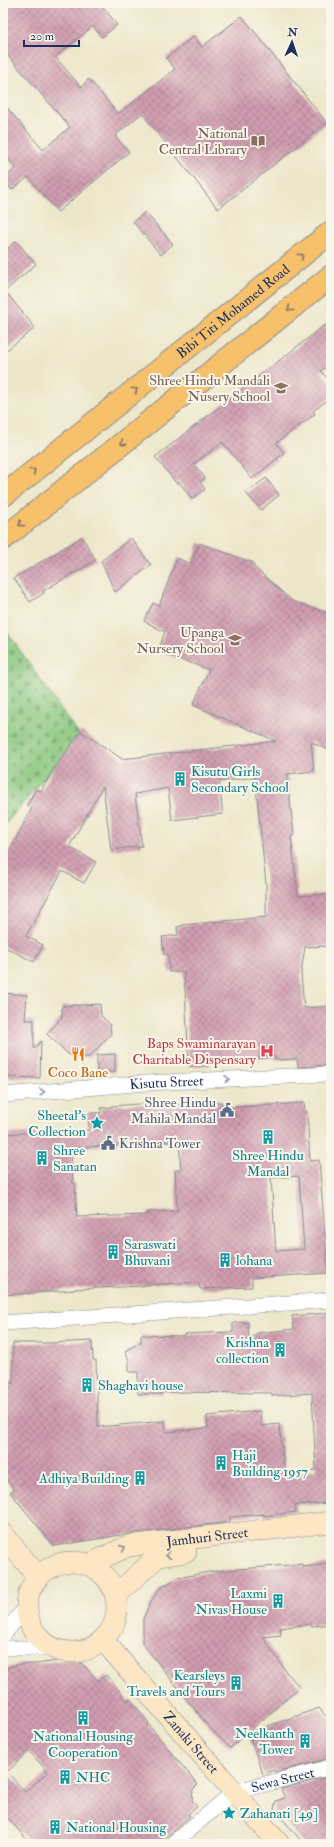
<svg xmlns="http://www.w3.org/2000/svg" width="334" height="1847" font-family="'IM FELL Double Pica',serif">
<style>
.cemetery{fill:url(#cemetery-stones);stroke:#517a6e}
.building{fill:url(#building-cross-hatch);fill-rule:evenodd}
.lines{fill:none;stroke-linecap:round;stroke-linejoin:round}
.street-casing{stroke:#848b94;stroke-width:16}
.secondary-casing{stroke:#848b94;stroke-width:22}
.highway-casing{stroke:#848b94;stroke-width:24}
.street{stroke:#fff;stroke-width:15}
.secondary{stroke:#fce6c4;stroke-width:21}
.highway{stroke:#f7c06b;stroke-width:22}
.oneway{stroke:#7e7064}
.oneway2{stroke:#8d97ae}
.oneway3{stroke:#8c8a91}
.labels{text-anchor:middle;dominant-baseline:central;stroke-width:4;stroke-linejoin:round;paint-order:stroke}
.education-label{font-size:14px;fill:#785e54;stroke:#fbf7ec;text-anchor:end}
.street-label{font-size:14px;fill:#1b2f5e;stroke:#fbf7ec}
.culture-label{font-size:14px;fill:#0d838f;stroke:#fbf7ec;text-anchor:start}
.health-label{font-size:14px;fill:#be3a42;stroke:#fbf7ec;text-anchor:end}
.food-label{font-size:14px;fill:#c56008;stroke:#fbf7ec}
.service-label{font-size:14px;fill:#4e5e75;stroke:#fbf7ec;text-anchor:end}
</style>
<defs>
<pattern id="cemetery-stones" width="16" height="16" patternUnits="userSpaceOnUse"><rect width="16" height="16" fill="#87c67d"/><path d="M2 7V4a2 2 0 0 1 4 0v3zM10 15v-3a2 2 0 0 1 4 0v3z" fill="#6ea16a"/></pattern>
<pattern id="building-cross-hatch" width="8" height="8" patternUnits="userSpaceOnUse"><rect width="8" height="8" fill="#d19db0"/><path d="M0 0l8 8M0 8l8-8" fill="none" stroke="#a98092"/></pattern>
</defs>
<rect width="100%" height="100%" fill="#fbf7ec"/>
<filter id="ink" filterUnits="userSpaceOnUse"><feTurbulence type="fractalNoise" baseFrequency=".025" numOctaves="2"/><feDisplacementMap in="SourceGraphic" scale="8" xChannelSelector="R" yChannelSelector="G"/><feConvolveMatrix kernelMatrix="1 2 1 2 8 2 1 2 1" color-interpolation-filters="sRGB"/></filter>
<filter id="wash" filterUnits="userSpaceOnUse"><feTurbulence type="fractalNoise" baseFrequency=".012" numOctaves="4" result="noise"/><feDisplacementMap in="SourceGraphic" scale="16" xChannelSelector="R" yChannelSelector="G"/><feGaussianBlur stdDeviation="0.9" result="paint"/><feColorMatrix in="noise" values="0 0 0 0 0 0 0 0 0 0 0 0 0 0 0 0 0 1.4 0 .05"/><feComposite in="paint" operator="in"/></filter>
<g filter="url(#wash)">
<rect width="100%" height="100%" fill="#ede7ca"/>
<path class="cemetery" d="M 3,626 L 80,736 L 3,827 Z"/>
<g id="blocks">
<path class="building" d="M 3,3 L 100,3 L 117,25 L 102,37 L 93,26 L 55,57 L 81,87 L 89,79 L 118,114 L 175,69 L 166,58 L 194,36 L 202,47 L 242,16 L 327,123 L 218,209 L 142,113 L 115,136 L 129,152 L 58,212 L 28,177 L 12,190 L 3,180 L 16,168 L 3,153 L 3,103 L 43,150 L 70,127 L 3,50 Z
M 145,212 L 173,244 L 161,255 L 133,222 Z
M 16,241 L 36,264 L 5,291 L 35,328 L 3,353 L 3,253 Z
M 325,325 L 331,332 L 331,363 L 321,371 L 331,383 L 331,397 L 313,411 L 315,414 L 276,443 L 284,453 L 252,479 L 223,442 L 194,464 L 205,478 L 200,482 L 205,489 L 192,499 L 179,482 L 177,484 L 155,457 Z
M 266,478 L 279,495 L 261,510 L 246,493 Z
M 82,537 L 96,560 L 43,591 L 44,593 L 30,602 L 14,578 Z
M 131,538 L 151,565 L 115,592 L 101,561 Z
M 199,543 L 254,563 L 253,566 L 292,601 L 331,614 L 331,751 L 311,742 L 314,771 L 287,774 L 294,836 L 291,836 L 298,896 L 327,894 L 327,895 L 331,895 L 331,946 L 305,947 L 301,973 L 304,1008 L 331,1006 L 331,1065 L 298,1067 L 297,1059 L 275,1060 L 275,1057 L 210,1062 L 210,1065 L 189,1066 L 184,972 L 169,972 L 168,954 L 164,955 L 162,937 L 178,935 L 177,927 L 182,926 L 182,925 L 266,917 L 266,884 L 255,777 L 219,782 L 223,814 L 172,820 L 168,788 L 135,794 L 142,846 L 111,850 L 103,786 L 69,847 L 96,862 L 84,883 L 62,871 L 26,936 L 43,945 L 34,962 L 3,946 L 3,863 L 32,808 L 27,805 L 36,789 L 41,791 L 53,770 L 81,731 L 122,759 L 276,741 L 193,705 L 209,670 L 158,651 L 165,632 L 144,621 L 153,603 L 159,606 L 177,558 L 191,564 Z
M 3,993 L 27,995 L 25,1020 L 34,1020 L 34,1049 L 41,1041 L 40,1078 L 3,1077 Z
M 100,1004 L 101,1016 L 110,1024 L 111,1034 L 89,1057 L 76,1057 L 68,1054 L 47,1034 L 62,1017 L 62,1006 Z
M 115,1054 L 115,1072 L 97,1072 L 97,1055 Z
M 222,1102 L 222,1108 L 304,1103 L 305,1112 L 307,1112 L 310,1161 L 319,1160 L 328,1273 L 252,1278 L 252,1287 L 200,1289 L 199,1282 L 144,1285 L 144,1286 L 75,1289 L 75,1290 L 3,1295 L 3,1134 L 89,1130 L 88,1113 L 101,1113 L 101,1108 L 112,1107 L 112,1106 L 151,1103 L 151,1106 ZM 179,1141 L 181,1170 L 175,1170 L 177,1211 L 148,1212 L 148,1215 L 77,1217 L 75,1183 L 73,1183 L 71,1148 ZM 299,1176 L 304,1249 L 276,1251 L 271,1178 Z
M 329,1313 L 331,1344 L 331,1503 L 295,1505 L 296,1512 L 264,1516 L 264,1514 L 230,1517 L 230,1522 L 127,1534 L 54,1546 L 10,1492 L 14,1489 L 3,1476 L 3,1373 L 13,1384 L 13,1343 L 49,1343 L 92,1341 L 93,1360 L 96,1360 L 98,1427 L 165,1421 L 166,1432 L 208,1428 L 207,1416 L 260,1411 L 261,1426 L 279,1424 L 285,1474 L 316,1470 L 312,1393 L 272,1396 L 272,1393 L 162,1392 L 162,1394 L 138,1394 L 138,1372 L 129,1372 L 129,1360 L 125,1351 L 141,1342 L 141,1335 L 184,1336 L 184,1334 L 233,1332 L 233,1323 L 248,1322 L 249,1340 L 257,1333 L 294,1329 L 292,1316 Z
M 302,1564 L 302,1567 L 331,1564 L 331,1624 L 312,1626 L 311,1624 L 280,1628 L 281,1635 L 263,1637 L 287,1673 L 300,1687 L 230,1748 L 208,1726 L 143,1644 L 143,1619 L 150,1603 L 160,1588 L 177,1578 L 215,1571 Z
M 71,1659 L 83,1664 L 98,1681 L 106,1675 L 128,1701 L 130,1699 L 149,1723 L 148,1724 L 198,1785 L 193,1789 L 192,1801 L 197,1807 L 188,1814 L 190,1816 L 158,1844 L 31,1844 L 3,1813 L 3,1669 L 21,1664 L 36,1664 ZM 29,1751 L 48,1772 L 25,1792 L 7,1772 Z
M 319,1708 L 331,1722 L 331,1758 L 275,1772 L 274,1770 L 263,1774 L 248,1733 Z
M 331,1776 L 331,1844 L 304,1844 L 274,1809 L 276,1801 L 285,1798 L 281,1789 Z"/>
</g>
</g>
<g filter="url(#ink)">
<use href="#blocks" fill-opacity="0" stroke="#848b94" stroke-width="1"/>
<g class="lines">
<defs>
<g id="street">
<path id="s1" d="M 3,1095 L 146,1083 L 331,1074"/>
<path d="M 3,1323 L 331,1300"/>
<path d="M 3,1635 L 27,1606"/>
<path d="M 3,1648 L 54,1648"/>
<path id="s2" d="M 172,1844 L 234,1792 L 331,1767"/>
</g>
<g id="secondary">
<path d="M 3,1534 L 38,1577"/>
<circle cx="72" cy="1607" r="45"/>
<path id="s3" d="M 88,1565 L 128,1546 L 331,1522"/>
<path d="M 116,1595 L 158,1556 L 186,1552"/>
<path id="s4" d="M 103,1640 L 279,1844"/>
</g>
<g id="highway">
<path id="s5" d="M 3,496 L 331,232"/>
<path d="M 3,539 L 331,276"/>
</g>
</defs>
<use href="#street" class="street-casing"/>
<use href="#secondary" class="secondary-casing"/>
<use href="#highway" class="highway-casing"/>
<use href="#street" class="street"/>
<use href="#secondary" class="secondary"/>
<use href="#highway" class="highway"/>
</g>
<defs><path id="oneway-chevron" d="M-2-3.5L2.5 0L-2 3.5" fill="none" stroke-width="1.6" stroke-linecap="round" stroke-linejoin="round"/></defs>
<g class="oneway">
<use href="#oneway-chevron" transform="translate(301 256) rotate(-39)"/>
<use href="#oneway-chevron" transform="translate(290 309) rotate(141)"/>
<use href="#oneway-chevron" transform="translate(135 390) rotate(-39)"/>
<use href="#oneway-chevron" transform="translate(123 443) rotate(141)"/>
<use href="#oneway-chevron" transform="translate(33 471) rotate(-39)"/>
<use href="#oneway-chevron" transform="translate(21 524) rotate(141)"/>
</g>
<g class="oneway2">
<use href="#oneway-chevron" transform="translate(227 1079) rotate(-3)"/>
<use href="#oneway-chevron" transform="translate(42 1092) rotate(-5)"/>
</g>
<g class="oneway3">
<use href="#oneway-chevron" transform="translate(123 1548) rotate(-24)"/>
<use href="#oneway-chevron" transform="translate(168 1555) rotate(172)"/>
</g>
</g>
<defs>
<symbol id="library-bare" viewBox="-9 -9 18 18"><path d="M-6-4Q-3-5.5-.7-3.5V5Q-3 3-6 4ZM6-4Q3-5.5 .7-3.5V5Q3 3 6 4Z" fill="#8d6e63" stroke="#fbf7ec" stroke-width="2.5" paint-order="stroke"/></symbol>
<symbol id="school-bare" viewBox="-9 -9 18 18"><path d="M0-5L7-2L0 1L-7-2ZM-4 1L0 2.5L4 1V4Q0 6-4 4Z" fill="#8d6e63" stroke="#fbf7ec" stroke-width="2.5" paint-order="stroke"/></symbol>
<symbol id="building-bare" viewBox="-9 -9 18 18"><path d="M-4-6H4V6H1V3H-1V6H-4ZM-2.5-4.3h1.7v1.8h-1.7ZM.8-4.3h1.7v1.8H.8ZM-2.5-1h1.7V.8h-1.7ZM.8-1h1.7V.8H.8Z" fill="#0f9aa8" stroke="#fbf7ec" stroke-width="2.5" paint-order="stroke"/></symbol>
<symbol id="hospital-bare" viewBox="-9 -9 18 18"><path d="M-5-5h3v3.5h4V-5h3V5h-3V1.5h-4V5h-3Z" fill="#e0444e" stroke="#fbf7ec" stroke-width="2.5" paint-order="stroke"/></symbol>
<symbol id="restaurant-bare" viewBox="-9 -9 18 18"><path d="M-5-6h1v4h1v-4h1v4h1v-4h1v5L-1.5 .5V6h-2V.5L-5-1ZM5-6V6H3V1.5H1.5Q1.5-4 5-6Z" fill="#e8710a" stroke="#fbf7ec" stroke-width="2.5" paint-order="stroke"/></symbol>
<symbol id="civic-bare" viewBox="-9 -9 18 18"><path d="M-.6-6.5H3V-4.5H.6V-3L4-1V1h2V6H-6V1h2V-1L-.6-3ZM-1.2 2.5V6h2.4V2.5Z" fill="#5c6f8a" stroke="#fbf7ec" stroke-width="2.5" paint-order="stroke"/></symbol>
<symbol id="sight-bare" viewBox="-9 -9 18 18"><path d="M0-6L1.8-2.2L6-1.7L2.9 1.2L3.7 5.4L0 3.3L-3.7 5.4L-2.9 1.2L-6-1.7L-1.8-2.2Z" fill="#0f9aa8" stroke="#fbf7ec" stroke-width="2.5" paint-order="stroke"/></symbol>
</defs>
<g fill-rule="evenodd">
<use href="#library-bare" x="248" y="131" width="20" height="20"/>
<use href="#school-bare" x="271" y="378" width="20" height="20"/>
<use href="#school-bare" x="225" y="630" width="20" height="20"/>
<use href="#building-bare" x="170" y="769" width="20" height="20"/>
<use href="#hospital-bare" x="257" y="1041" width="20" height="20"/>
<use href="#restaurant-bare" x="68" y="1044" width="20" height="20"/>
<use href="#civic-bare" x="217" y="1100" width="20" height="20"/>
<use href="#sight-bare" x="87" y="1113" width="20" height="20"/>
<use href="#building-bare" x="258" y="1127" width="20" height="20"/>
<use href="#civic-bare" x="98" y="1133" width="20" height="20"/>
<use href="#building-bare" x="32" y="1148" width="20" height="20"/>
<use href="#building-bare" x="103" y="1242" width="20" height="20"/>
<use href="#building-bare" x="215" y="1250" width="20" height="20"/>
<use href="#building-bare" x="270" y="1340" width="20" height="20"/>
<use href="#building-bare" x="77" y="1375" width="20" height="20"/>
<use href="#building-bare" x="211" y="1453" width="20" height="20"/>
<use href="#building-bare" x="130" y="1468" width="20" height="20"/>
<use href="#building-bare" x="268" y="1591" width="20" height="20"/>
<use href="#building-bare" x="226" y="1673" width="20" height="20"/>
<use href="#building-bare" x="73" y="1708" width="20" height="20"/>
<use href="#building-bare" x="295" y="1731" width="20" height="20"/>
<use href="#building-bare" x="55" y="1767" width="20" height="20"/>
<use href="#sight-bare" x="219" y="1803" width="20" height="20"/>
<use href="#building-bare" x="45" y="1817" width="20" height="20"/>
</g>
<g class="labels">
<g class="education-label">
<text x="247" y="133">National<tspan x="247" dy="16">Central Library</tspan></text>
<text x="270" y="380">Shree Hindu Mandali<tspan x="270" dy="16">Nusery School</tspan></text>
<text x="224" y="632">Upanga<tspan x="224" dy="16">Nursery School</tspan></text>
</g>
<g class="street-label">
<text stroke="none"><textPath href="#s5" startOffset="295">Bibi Titi Mohamed Road</textPath></text>
<text stroke="none"><textPath href="#s1" startOffset="164">Kisutu Street</textPath></text>
<text stroke="none"><textPath href="#s3" startOffset="124">Jamhuri Street</textPath></text>
<text stroke="none"><textPath href="#s4" startOffset="135">Zanaki Street</textPath></text>
<text stroke="none"><textPath href="#s2" startOffset="131">Sewa Street</textPath></text>
</g>
<g class="culture-label">
<text x="191" y="771">Kisutu Girls<tspan x="191" dy="16">Secondary School</tspan></text>
<text x="86" y="1115" text-anchor="end">Sheetal's<tspan x="86" dy="16">Collection</tspan></text>
<text x="53" y="1150">Shree<tspan x="53" dy="16">Sanatan</tspan></text>
<text x="268" y="1155" text-anchor="middle">Shree Hindu<tspan x="268" dy="16">Mandal</tspan></text>
<text x="124" y="1244">Saraswati<tspan x="124" dy="16">Bhuvani</tspan></text>
<text x="236" y="1260">lohana</text>
<text x="269" y="1342" text-anchor="end">Krishna<tspan x="269" dy="16">collection</tspan></text>
<text x="98" y="1385">Shaghavi house</text>
<text x="232" y="1455">Haji<tspan x="232" dy="16">Building 1957</tspan></text>
<text x="129" y="1478" text-anchor="end">Adhiya Building</text>
<text x="267" y="1593" text-anchor="end">Laxmi<tspan x="267" dy="16">Nivas House</tspan></text>
<text x="225" y="1675" text-anchor="end">Kearsleys<tspan x="225" dy="16">Travels and Tours</tspan></text>
<text x="294" y="1733" text-anchor="end">Neelkanth<tspan x="294" dy="16">Tower</tspan></text>
<text x="83" y="1736" text-anchor="middle">National Housing<tspan x="83" dy="16">Cooperation</tspan></text>
<text x="76" y="1777">NHC</text>
<text x="240" y="1813">Zahanati [49]</text>
<text x="66" y="1827">National Housing</text>
</g>
<g class="health-label">
<text x="256" y="1043">Baps Swaminarayan<tspan x="256" dy="16">Charitable Dispensary</tspan></text>
</g>
<g class="food-label">
<text x="78" y="1072">Coco Bane</text>
</g>
<g class="service-label">
<text x="216" y="1102">Shree Hindu<tspan x="216" dy="16">Mahila Mandal</tspan></text>
<text x="119" y="1143" text-anchor="start">Krishna Tower</text>
</g>
</g>
<rect width="334" height="1847" fill="none" stroke="#fbf7ec" stroke-width="16"/>
<g transform="translate(292 42) rotate(3)" stroke="#fbf7ec" stroke-width="3" paint-order="stroke">
<path d="M0-3L7 15L0 10L-7 15Z" fill="#1b2f5e"/>
<text y="-6" font-size="11" font-weight="bold" text-anchor="middle" fill="#1b2f5e">N</text>
</g>
<path d="M24 40v6h55v-6" fill="none" stroke="#1b2f5e" stroke-width="2"/>
<text x="30" y="40" font-size="12" fill="#1b2f5e" stroke="#fbf7ec" stroke-width="3" paint-order="stroke">20 m</text>
</svg>
